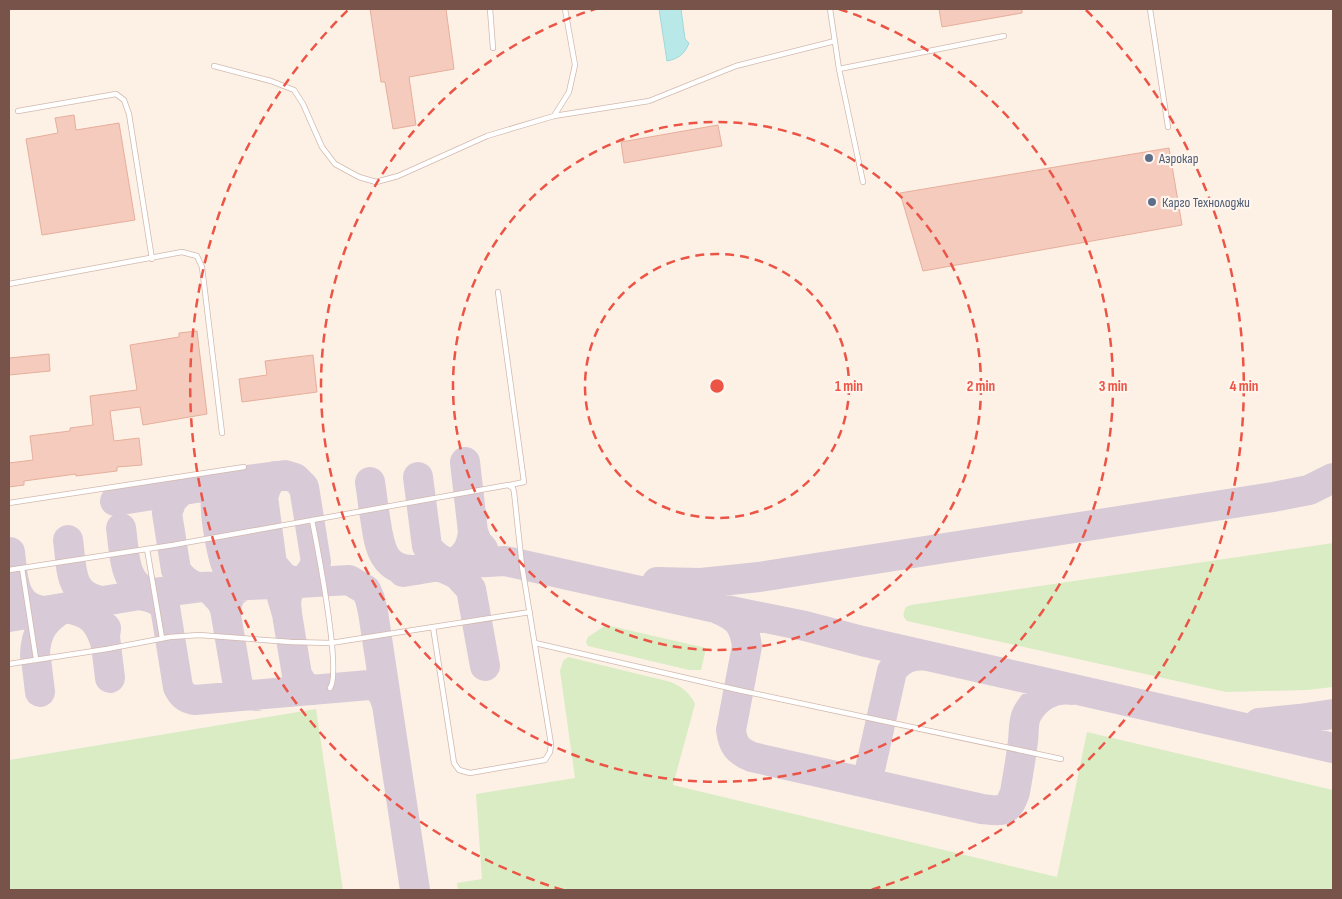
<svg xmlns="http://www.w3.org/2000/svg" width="1342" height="899" font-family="'Sofia Sans Condensed',sans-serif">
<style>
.green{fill:#d9ecc3}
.water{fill:#b9e8e8;stroke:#9fd9da}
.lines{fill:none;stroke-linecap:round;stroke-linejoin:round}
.taxiway{stroke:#d8cad7;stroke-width:30}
.building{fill:#f4cbbc;stroke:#e7ae9c}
.service-casing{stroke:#d2b9ae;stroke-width:6}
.service{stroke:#fff;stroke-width:4.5}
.ring{fill:none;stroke:#ec5446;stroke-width:2.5;stroke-dasharray:9 6}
.service-dot{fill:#5c6f8a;stroke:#fff5ed;stroke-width:2}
.labels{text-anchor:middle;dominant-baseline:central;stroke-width:4.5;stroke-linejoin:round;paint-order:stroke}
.service-label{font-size:14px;fill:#4e5e75;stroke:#fff5ed;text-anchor:start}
.centre{fill:#ec5446;stroke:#fff5ed;stroke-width:2.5}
.ring-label{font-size:15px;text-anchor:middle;font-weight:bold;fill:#ec5446;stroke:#fff5ed;stroke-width:4.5;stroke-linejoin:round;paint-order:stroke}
</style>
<rect width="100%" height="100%" fill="#fdf1e6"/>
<path class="green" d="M 1333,543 L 1333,687 L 1307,690 L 1226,692 L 907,621 C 902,616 903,613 906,607 L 911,605 Z
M 606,625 L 706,648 L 701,670 L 689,670 L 588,646 L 586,642 L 588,637 Z
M 568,657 L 671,682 C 682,687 690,693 695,704 L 673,785 L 1057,877 L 1087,732 L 1333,790 L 1333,890 L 458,890 L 457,883 L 482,879 L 476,794 L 575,778 L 560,671 L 563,661 Z
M 316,709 L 343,890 L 9,890 L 9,760 Z"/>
<path class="water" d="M 659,9 L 681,9 L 685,39 L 689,43 C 685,54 678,59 667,61 Z"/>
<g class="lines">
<path class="taxiway" d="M 465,462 L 473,532 L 477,542 L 483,549
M 275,476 L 267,485 L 263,497 L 272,564 L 284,578 L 299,583
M 418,477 L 427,546 C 434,556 440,560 451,564 C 466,557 471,548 473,532
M 239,481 L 285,475 L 295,478 L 304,487 L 316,562 C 308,582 301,578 288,591 L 286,602 L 287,614
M 370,482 C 372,494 373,506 375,517 C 379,543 381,572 416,570
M 181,491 L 172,500 L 167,513 L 176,570 C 181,578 188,584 197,587
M 115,501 L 233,482
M 240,501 L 247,563 C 253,577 262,581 277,583
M 121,528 C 125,554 122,584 151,594
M 68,540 C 72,567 68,596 102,601
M 10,552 C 13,576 12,608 43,611
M 439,566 L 457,574 L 471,589 L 485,666
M 403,572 L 451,564 L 505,561 L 716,608 L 805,626 L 862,641 L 1333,748
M 657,582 L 701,583 L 759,577 L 1273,497 L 1309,490 L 1333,478
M 213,592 L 222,602 L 225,609 L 238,686 L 245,693 L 257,696
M 139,595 C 150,597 157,598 165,607 L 178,687 C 182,695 186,699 195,700 L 369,685 C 379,687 383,692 386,702
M 282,597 L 287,614 L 297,675 L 304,686 L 314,690
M 225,609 L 231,593 L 246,584 C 239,580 232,576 228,569 C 222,560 214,510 216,500 C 221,479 243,478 257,488
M 718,609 C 738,617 744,625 747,646 L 731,730 C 733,745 737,751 752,757 L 982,809 C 1003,811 1008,813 1015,792 C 1018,775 1021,758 1023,741 C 1024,733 1023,721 1027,714 C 1036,697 1053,687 1072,690
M 9,617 L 139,595 L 201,587 L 299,583 L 349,580 L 366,590 L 370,599 L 373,612 L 415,890
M 106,628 L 105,637 L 110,678
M 35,656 C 35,633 44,619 64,608 C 92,612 100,622 107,649
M 36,659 L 40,692
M 1259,723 L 1299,719 L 1333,714
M 867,783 L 892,671 C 901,658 913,654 928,656"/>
</g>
<path class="building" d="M 370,9 L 446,9 L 454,69 L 409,77 L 416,125 L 393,129 L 385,82 L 381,82 Z
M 939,9 L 1022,9 L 1022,13 L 942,27 Z
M 74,115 L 76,130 L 119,123 L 135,220 L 42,235 L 26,139 L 58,133 L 55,118 Z
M 718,125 L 722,146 L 624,163 L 621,142 Z
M 1169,148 L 1182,225 L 923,271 L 900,193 Z
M 197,331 L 207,414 L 143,425 L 140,407 L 110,411 L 114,441 L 139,438 L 142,465 L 117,467 L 117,471 L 76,476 L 76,474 L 24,481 L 24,485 L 9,487 L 9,463 L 33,460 L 30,436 L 70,431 L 70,428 L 93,425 L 90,396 L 137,390 L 130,345 L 179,337 L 179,333 Z
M 49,354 L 50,371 L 9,375 L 9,358 Z
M 313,355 L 317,392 L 242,402 L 239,379 L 267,375 L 265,361 Z"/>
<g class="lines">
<defs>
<path id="service" d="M 490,9 L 493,48
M 830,9 L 839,69 L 863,182
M 1150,9 L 1168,127
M 214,66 L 271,81 L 294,90 L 303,104 L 322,147 L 335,164 L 359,177 L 376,182 L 398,176 L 487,136 L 554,116 L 649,101 L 736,66 L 835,41
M 839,69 L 1004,36
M 18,111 L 116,94 L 124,100 L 129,114 L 152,259
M 554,116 L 569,92 L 575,65 L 565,9
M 9,284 L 182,252 L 197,256 L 202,267 L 222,433
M 498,292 L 524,482 L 510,485
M 9,503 L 244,467
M 312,520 C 317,545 342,673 330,688
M 147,549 L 162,638
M 22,568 L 36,659
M 9,570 L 173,545 L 508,485 L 513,488 L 514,492 L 522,566 L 551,744 L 550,752 L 545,760 L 470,773 L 459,770 L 454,763 L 433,627 L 331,643 L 291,642 L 199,635 L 170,637 L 107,649 L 9,664
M 433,627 L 530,612
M 535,643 L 738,690 L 1061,759"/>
</defs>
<use href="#service" class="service-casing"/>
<use href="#service" class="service"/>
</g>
<g class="ring">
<circle cx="717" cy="386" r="132"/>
<circle cx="717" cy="386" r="264"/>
<path d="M839 9A396 396 0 1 1 595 9"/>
<path d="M563 890A527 527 0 0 1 348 10M1086 10A527 527 0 0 1 871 890"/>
</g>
<g class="service-dot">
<circle cx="1149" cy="158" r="5"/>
<circle cx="1152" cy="202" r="5"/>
</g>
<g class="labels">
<g class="service-label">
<text x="1159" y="158">Аэрокар</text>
<text x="1162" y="202">Карго Технолоджи</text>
</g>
</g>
<circle cx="717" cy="386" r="8" class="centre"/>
<g class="ring-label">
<text x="849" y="391">1 min</text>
<text x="981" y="391">2 min</text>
<text x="1113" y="391">3 min</text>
<text x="1244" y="391">4 min</text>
</g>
<rect width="1342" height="899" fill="none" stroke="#785349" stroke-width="20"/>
</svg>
